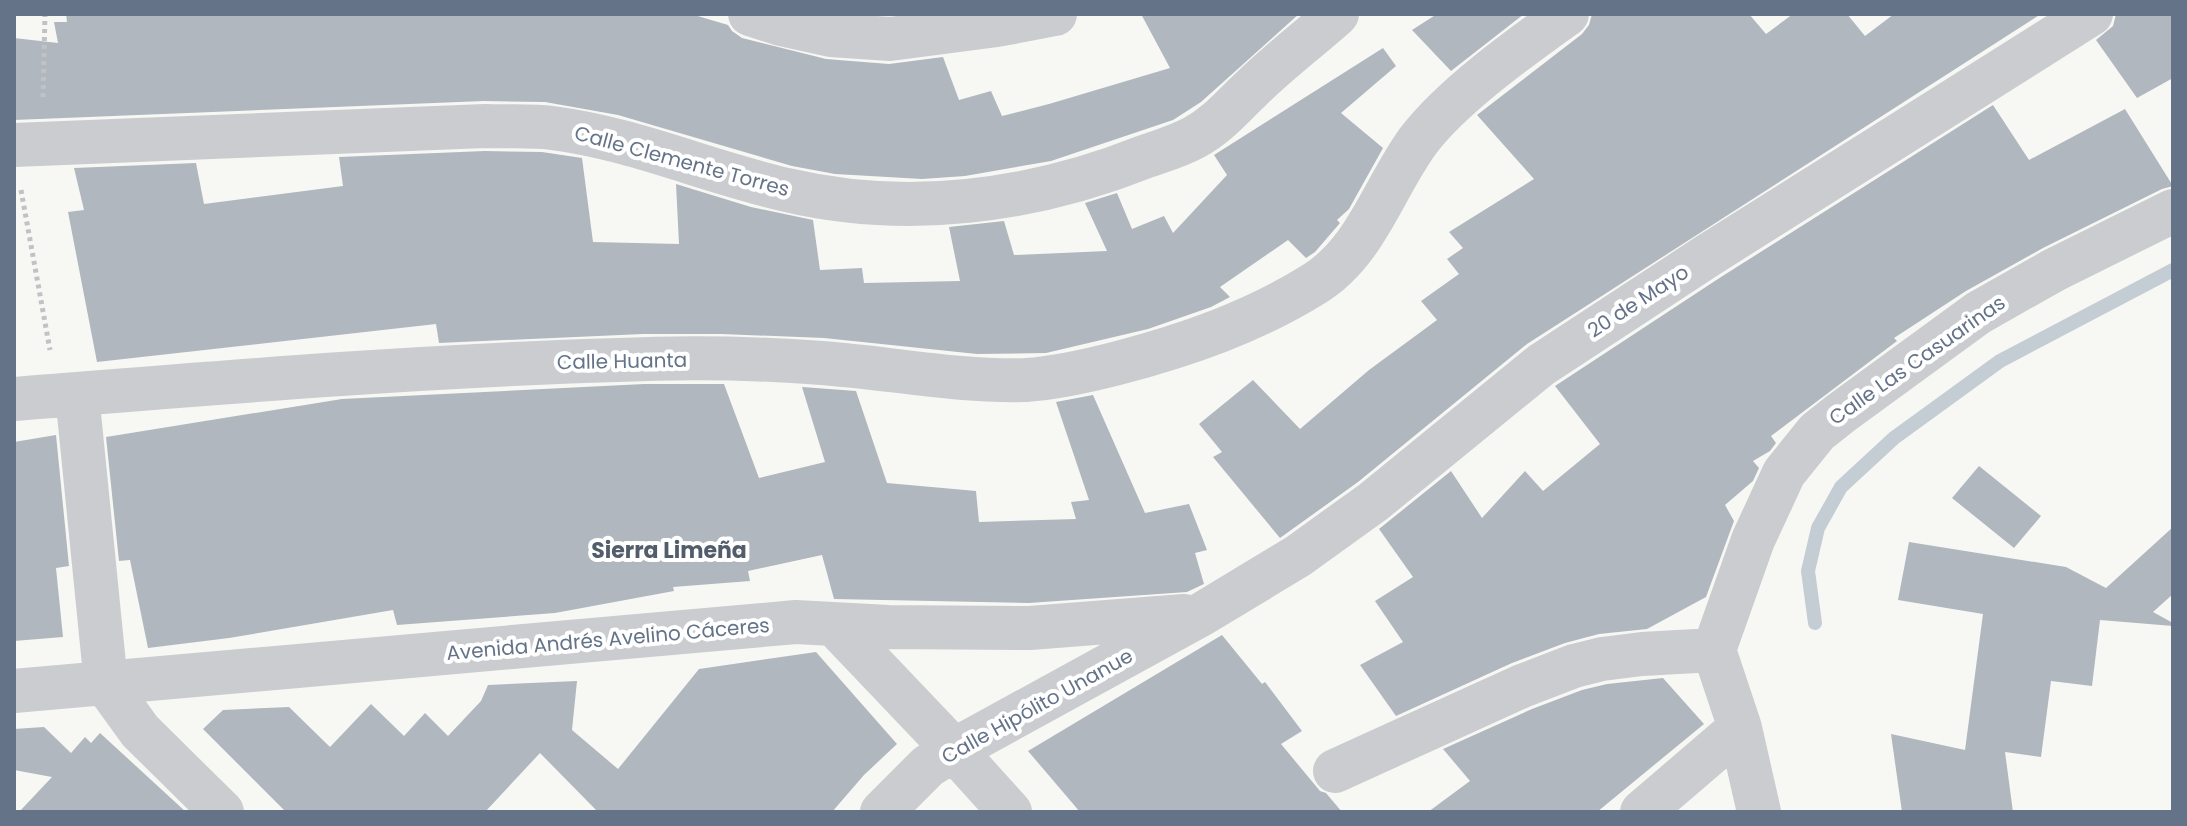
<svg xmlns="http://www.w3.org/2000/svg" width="2187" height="826" font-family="Poppins,sans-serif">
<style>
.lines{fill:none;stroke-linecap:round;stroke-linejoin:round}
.stream{stroke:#c5cdd4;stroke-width:14}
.building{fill:#b1b7bf}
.path{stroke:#c0c2c5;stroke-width:5;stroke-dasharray:4 4;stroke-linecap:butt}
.minor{stroke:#caccd0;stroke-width:44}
.labels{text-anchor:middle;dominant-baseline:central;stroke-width:8;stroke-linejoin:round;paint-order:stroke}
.street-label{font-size:20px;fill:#647388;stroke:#fff}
.neighbourhood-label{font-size:22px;font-weight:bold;fill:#525d6c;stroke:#fff}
</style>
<rect width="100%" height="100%" fill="#f7f8f4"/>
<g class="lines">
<path class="stream" d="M 1815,623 L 1808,571 L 1818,528 L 1841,487 L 1894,438 L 2000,361 L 2173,270"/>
</g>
<path class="building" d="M 66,14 L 691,14 L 728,25 L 732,31 L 742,38 L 826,59 L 889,64 L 943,57 L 959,100 L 991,91 L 1002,116 L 1049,104 L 1170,68 L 1141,14 L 1299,14 L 1201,102 L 1173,120 L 1051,161 L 965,176 L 922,179 L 835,174 L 792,166 L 618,115 L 545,102 L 484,101 L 14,120 L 14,38 L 58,43 L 54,22 L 67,22 Z
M 1437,14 L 1524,14 L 1451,71 L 1412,30 Z
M 1592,14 L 1749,14 L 1766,34 L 1793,14 L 1847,14 L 1865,36 L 1894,14 L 2041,14 L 1527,344 L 1358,482 L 1280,538 L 1213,457 L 1222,452 L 1199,424 L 1253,380 L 1300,429 L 1369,370 L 1437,320 L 1421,301 L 1459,274 L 1447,259 L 1463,248 L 1449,232 L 1534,179 L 1477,115 L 1582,34 L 1589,25 Z
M 2116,14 L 2173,14 L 2173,78 L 2137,98 L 2096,40 L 2113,26 Z
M 1383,48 L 1396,66 L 1341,113 L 1383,148 L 1349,209 L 1337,220 L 1340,223 L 1315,252 L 1306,258 L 1288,240 L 1220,287 L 1230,297 L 1211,307 L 1148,329 L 1046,353 L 977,354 L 824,338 L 721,334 L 643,334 L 439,343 L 436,324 L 97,362 L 68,212 L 84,210 L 74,168 L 196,163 L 204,204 L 343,186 L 339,157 L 485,151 L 542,152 L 582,158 L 593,242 L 679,244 L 676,184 L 751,207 L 813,220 L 820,270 L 862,268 L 864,283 L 960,281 L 949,227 L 1004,221 L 1014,255 L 1107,251 L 1085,203 L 1117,193 L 1132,229 L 1164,216 L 1173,233 L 1227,175 L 1214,155 Z
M 1993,105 L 2029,160 L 2125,109 L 2173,186 L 2162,189 L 2043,248 L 1966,291 L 1894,338 L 1897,341 L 1771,436 L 1776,443 L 1770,451 L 1753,461 L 1759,468 L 1753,481 L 1725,505 L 1734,521 L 1706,597 L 1647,629 L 1599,634 L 1565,643 L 1512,663 L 1396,716 L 1360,665 L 1403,642 L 1375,601 L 1413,577 L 1379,529 L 1451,471 L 1482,518 L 1525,471 L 1543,491 L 1600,444 L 1555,386 L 1721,277 Z
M 644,384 L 724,384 L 759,478 L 825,462 L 802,387 L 856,391 L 887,483 L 976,491 L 979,522 L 1076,519 L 1071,502 L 1089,500 L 1056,402 L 1093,395 L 1145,513 L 1189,504 L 1207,550 L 1195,553 L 1204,584 L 1187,592 L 1029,603 L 834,599 L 822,555 L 748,571 L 750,581 L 673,587 L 674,591 L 555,613 L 397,625 L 393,610 L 229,638 L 148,648 L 130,560 L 119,561 L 106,437 L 342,399 Z
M 56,435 L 69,566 L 56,568 L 63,637 L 14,641 L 14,442 Z
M 1979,466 L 2041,516 L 2014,548 L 1952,498 Z
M 2173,527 L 2173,594 L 2153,612 L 2173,623 L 2173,626 L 2100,620 L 2092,686 L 2051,681 L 2041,757 L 2005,752 L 2013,812 L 1902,812 L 1891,734 L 1965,750 L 1983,614 L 1898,600 L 1909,542 L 2066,567 L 2106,588 Z
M 1222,635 L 1262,684 L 1265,682 L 1302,731 L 1281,744 L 1320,791 L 1326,793 L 1342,812 L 1080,812 L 1028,751 Z
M 816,652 L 897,744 L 864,775 L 832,812 L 598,812 L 540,753 L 485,812 L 286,812 L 203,729 L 223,710 L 289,707 L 330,747 L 371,704 L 404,736 L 425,713 L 448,736 L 481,701 L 488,685 L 577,681 L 572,730 L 618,769 L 699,669 Z
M 1663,678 L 1704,724 L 1597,812 L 1428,812 L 1470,781 L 1443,749 L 1532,709 L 1582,690 L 1607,684 Z
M 44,727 L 71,753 L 85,737 L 91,743 L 100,733 L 186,812 L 19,812 L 52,777 L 14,770 L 14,729 Z"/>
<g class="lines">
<path class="path" d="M 43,97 L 45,14
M 21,190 L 50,350"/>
<path class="minor" d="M 750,14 L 781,24 L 831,35 L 890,39 L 997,25 L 1055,14
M 14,145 L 485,126 C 507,127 530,125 552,128 C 632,138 708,172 787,190 C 906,218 1031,202 1144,157 C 1161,151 1179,146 1195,137 C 1217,125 1232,107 1250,90 C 1277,63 1308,40 1337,14
M 77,394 L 106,684 L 140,731 L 222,812
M 14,399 C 215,383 416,366 618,360 C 685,357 755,358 822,363 C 890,368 958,382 1026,380 C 1057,378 1087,371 1118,363 C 1187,345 1253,322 1314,284 C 1366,252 1383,189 1418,141 C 1452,96 1521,47 1567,14
M 834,624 L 954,750 L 1010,812
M 14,691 L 796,622 L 888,627 L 1030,628 L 1184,616
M 1335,771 L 1522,686 L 1574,666 L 1602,659 L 1642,654 L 1714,650
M 882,812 L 928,766 L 954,750 L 1202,614 L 1298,556 L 1373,502 L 1541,365 L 1707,256 L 2091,14
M 1642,812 L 1740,728
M 1759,812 L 1740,728 L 1714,650 L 1753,540 L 1784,473 L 1817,432 L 1841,413 L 1978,313 L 2054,270 L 2173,211"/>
</g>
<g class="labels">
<g class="street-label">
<text transform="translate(682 161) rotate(15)">Calle Clemente Torres</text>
<text transform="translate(1638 301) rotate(-33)">20 de Mayo</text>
<text transform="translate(1917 360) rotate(-35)">Calle Las Casuarinas</text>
<text transform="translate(622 361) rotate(-1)">Calle Huanta</text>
<text transform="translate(608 639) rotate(-5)">Avenida Andrés Avelino Cáceres</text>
<text transform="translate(1037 706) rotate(-29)">Calle Hipólito Unanue</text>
</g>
<g class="neighbourhood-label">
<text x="669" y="550">Sierra Limeña</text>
</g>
</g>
<rect width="2187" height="826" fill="none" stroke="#647388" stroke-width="32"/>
</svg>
